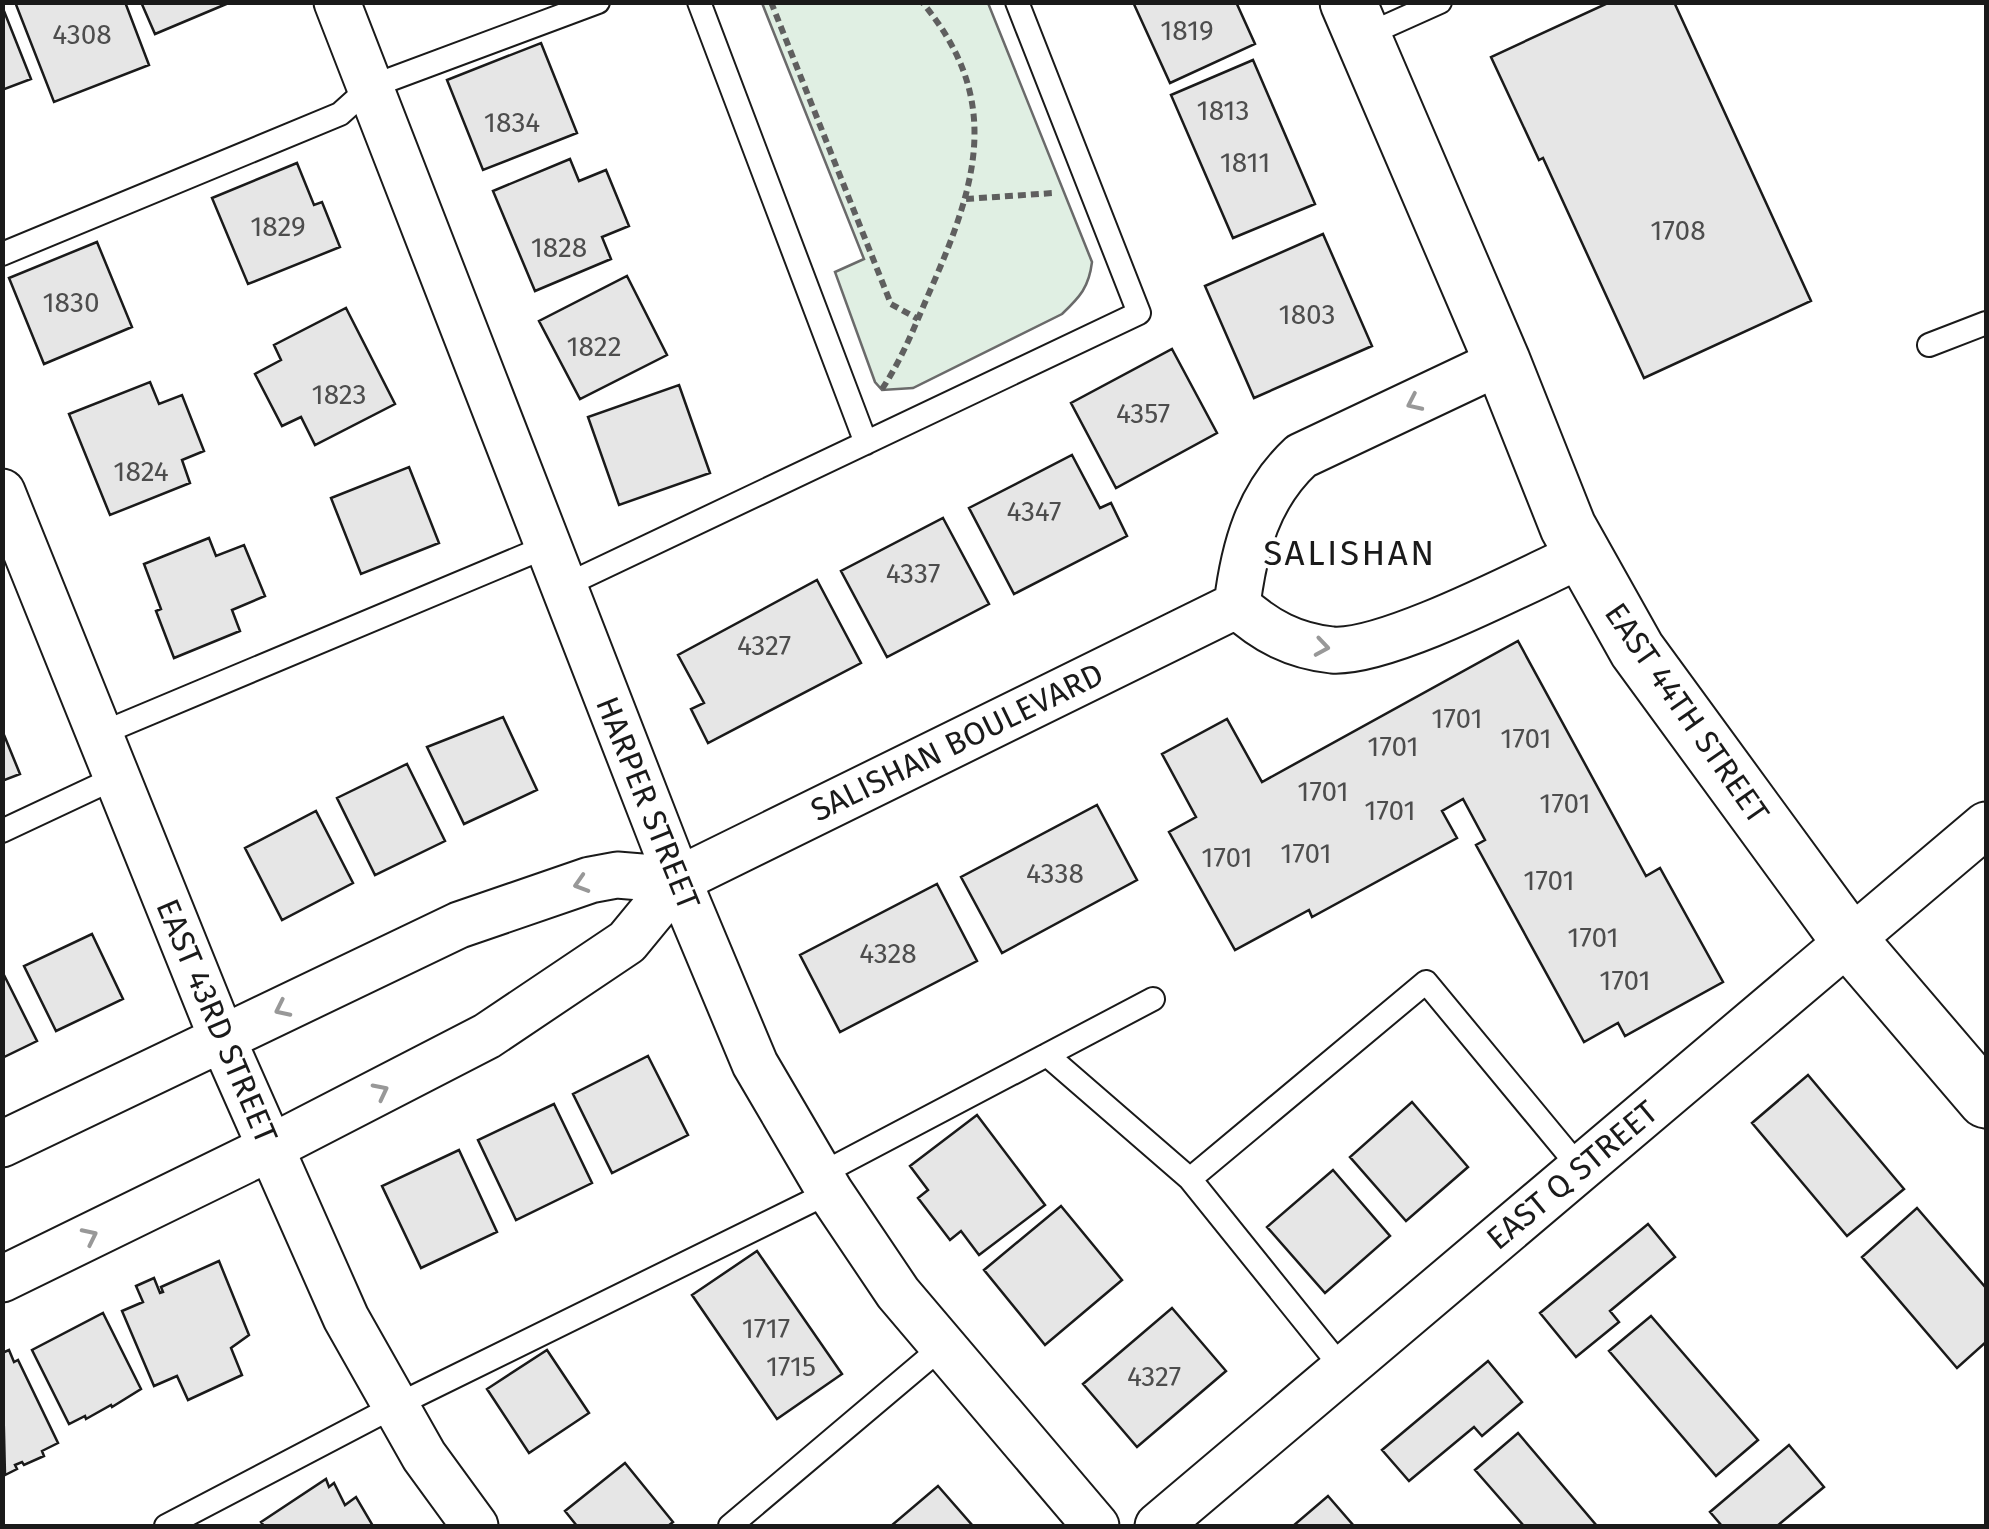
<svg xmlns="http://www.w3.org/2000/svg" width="1989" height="1529" font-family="'Fira Sans',sans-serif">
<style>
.green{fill:#e0efe3;stroke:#6a6a6a;stroke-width:2.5}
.building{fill:#e6e6e6;stroke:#1a1a1a;stroke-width:2.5}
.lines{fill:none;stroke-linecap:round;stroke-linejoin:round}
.lane-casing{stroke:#1a1a1a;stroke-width:26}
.street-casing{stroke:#1a1a1a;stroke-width:49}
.secondary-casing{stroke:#1a1a1a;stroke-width:59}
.path{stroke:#5f5f5f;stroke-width:6;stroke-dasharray:8 5;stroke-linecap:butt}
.lane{stroke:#fff;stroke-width:22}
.street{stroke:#fff;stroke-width:45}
.secondary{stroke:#fff;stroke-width:55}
.oneway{stroke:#989898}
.labels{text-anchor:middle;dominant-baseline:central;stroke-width:8;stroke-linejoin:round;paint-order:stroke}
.number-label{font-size:28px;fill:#4d4d4d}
.street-label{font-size:32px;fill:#1a1a1a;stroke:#fff}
.neighbourhood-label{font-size:35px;letter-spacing:2.5px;fill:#1a1a1a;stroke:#fff}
</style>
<rect width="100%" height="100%" fill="#fff"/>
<path class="green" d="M 762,3 L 988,3 L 1092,262 C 1089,287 1080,297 1062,314 L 913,388 L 882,390 L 875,382 L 835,272 L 864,259 Z"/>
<path class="building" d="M 15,2 L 125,2 L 149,65 L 54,102 Z
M 141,2 L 231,2 L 155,34 Z
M 1133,2 L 1236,2 L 1255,44 L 1170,83 Z
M 1610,2 L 1674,2 L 1811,301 L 1644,378 L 1543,158 L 1539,160 L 1491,57 Z
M 2,6 L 31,79 L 2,90 Z
M 541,43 L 577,133 L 483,170 L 447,80 Z
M 1253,60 L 1315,204 L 1233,238 L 1171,95 Z
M 570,159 L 579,181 L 606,170 L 629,226 L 602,237 L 611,259 L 535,291 L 493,191 Z
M 297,163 L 314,205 L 322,202 L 340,247 L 248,284 L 212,198 Z
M 1323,234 L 1372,346 L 1254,398 L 1205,286 Z
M 97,242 L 132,327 L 44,364 L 9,278 Z
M 627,276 L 667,355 L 580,399 L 539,321 Z
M 346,308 L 395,404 L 315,445 L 301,417 L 282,426 L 255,374 L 281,360 L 274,345 Z
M 1172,349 L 1217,433 L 1116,488 L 1071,403 Z
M 150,382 L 159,404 L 182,395 L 204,451 L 182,460 L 190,483 L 110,515 L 69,414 Z
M 679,385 L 710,473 L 619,505 L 588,417 Z
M 1072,455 L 1100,508 L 1111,503 L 1127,536 L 1014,594 L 969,508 Z
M 409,467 L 439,543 L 361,574 L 331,498 Z
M 943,518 L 989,604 L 887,657 L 841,571 Z
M 209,538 L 216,556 L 244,545 L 265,596 L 232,610 L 240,631 L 174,658 L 156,611 L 161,609 L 144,564 Z
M 817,580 L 861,663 L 708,743 L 691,709 L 704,703 L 678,655 Z
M 1518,641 L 1646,876 L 1660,868 L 1723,982 L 1625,1036 L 1618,1023 L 1584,1042 L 1476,845 L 1485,840 L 1463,799 L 1442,811 L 1457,838 L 1312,917 L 1309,910 L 1235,950 L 1169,832 L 1196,817 L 1162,754 L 1227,719 L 1262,782 Z
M 503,717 L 537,790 L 464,824 L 427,747 Z
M 2,730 L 20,774 L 2,781 Z
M 407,764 L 445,841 L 375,875 L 337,798 Z
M 1097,805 L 1137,880 L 1002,953 L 961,877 Z
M 316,811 L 353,883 L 282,920 L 245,848 Z
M 937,884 L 977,961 L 840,1032 L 800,955 Z
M 92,934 L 123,999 L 56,1031 L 24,966 Z
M 2,971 L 37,1041 L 2,1058 Z
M 648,1056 L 688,1135 L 612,1173 L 573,1094 Z
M 1808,1075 L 1904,1189 L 1847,1236 L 1752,1123 Z
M 1412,1102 L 1468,1167 L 1406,1221 L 1350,1157 Z
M 554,1104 L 592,1183 L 516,1220 L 478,1140 Z
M 977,1115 L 1045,1205 L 979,1255 L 961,1231 L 950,1240 L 918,1198 L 928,1190 L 910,1166 Z
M 459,1150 L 497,1232 L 421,1268 L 382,1186 Z
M 1333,1170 L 1390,1236 L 1325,1293 L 1267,1227 Z
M 1061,1206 L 1122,1280 L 1045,1345 L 984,1270 Z
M 1917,1208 L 1986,1288 L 1986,1342 L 1957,1368 L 1862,1257 Z
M 1648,1224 L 1675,1257 L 1610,1311 L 1619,1322 L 1576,1357 L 1540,1313 Z
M 757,1251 L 842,1374 L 777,1419 L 692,1295 Z
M 219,1261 L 249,1335 L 231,1348 L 242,1375 L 188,1400 L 177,1376 L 154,1386 L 122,1311 L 143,1302 L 136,1286 L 154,1278 L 160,1293 L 163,1292 L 161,1287 Z
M 1172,1308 L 1226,1371 L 1137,1447 L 1083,1384 Z
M 103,1313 L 141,1389 L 112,1407 L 111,1405 L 86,1419 L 85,1416 L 69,1424 L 32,1350 Z
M 1651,1316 L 1758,1440 L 1716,1476 L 1609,1351 Z
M 9,1350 L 14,1362 L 18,1360 L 58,1443 L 42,1451 L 44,1456 L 24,1465 L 22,1462 L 15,1465 L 17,1469 L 5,1475 L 2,1353 Z
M 547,1350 L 589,1413 L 529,1453 L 487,1389 Z
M 1488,1361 L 1522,1402 L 1482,1436 L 1474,1427 L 1409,1481 L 1382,1450 Z
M 1518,1433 L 1597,1526 L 1524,1526 L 1475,1470 Z
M 1789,1445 L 1824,1487 L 1777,1526 L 1722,1526 L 1710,1512 Z
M 625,1463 L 673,1522 L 668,1526 L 577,1526 L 565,1511 Z
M 326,1479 L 329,1487 L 334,1483 L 345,1505 L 356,1497 L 373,1526 L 264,1526 L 261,1522 Z
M 938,1486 L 973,1526 L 891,1526 Z
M 1328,1496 L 1354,1526 L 1293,1526 Z"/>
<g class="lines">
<defs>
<path id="lane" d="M 699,2 L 866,443
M 1362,37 L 1440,2
M 2,254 L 340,114 L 370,87 L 598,2
M 1929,345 L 1986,323
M 564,586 L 1139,313 L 1017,2
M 100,734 L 548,546
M 2,831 L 117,777
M 1047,1055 L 1190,1179 L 1343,1369
M 819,1175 L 1153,999
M 1190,1179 L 1426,982 L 1580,1168
M 166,1526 L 395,1406 L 830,1192
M 730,1526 L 943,1346"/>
<path id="street" d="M 337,2 L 678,880 L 755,1064 L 830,1192 L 898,1293 L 1096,1526
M 2,492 L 222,1038 L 346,1318 L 424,1456 L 475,1526
M 1237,605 C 1244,548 1258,496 1301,456 L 1502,361
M 1237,605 C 1265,631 1294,646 1332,650 C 1387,654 1528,579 1583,554
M 2,1144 L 459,925 L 590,880 L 617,875 L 678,880
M 2,1279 L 270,1148 L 487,1036 L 627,942 L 678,880 L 1237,605
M 1158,1526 L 1986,825"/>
<path id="secondary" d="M 1348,2 L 1502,361 L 1568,527 L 1637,650 L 1849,940 L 1986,1100"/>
</defs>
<use href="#lane" class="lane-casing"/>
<use href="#street" class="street-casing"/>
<use href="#secondary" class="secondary-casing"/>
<path class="path" d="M 771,2 L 891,304 L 918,319
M 966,199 L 1053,193
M 882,389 C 904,356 917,320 933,284 C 978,180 1002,98 922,2"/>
<use href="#lane" class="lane"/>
<use href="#street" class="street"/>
<use href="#secondary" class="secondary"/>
</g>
<defs><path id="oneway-chevron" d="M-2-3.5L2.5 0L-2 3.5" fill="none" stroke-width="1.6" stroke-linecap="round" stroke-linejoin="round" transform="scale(2.5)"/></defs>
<g class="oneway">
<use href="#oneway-chevron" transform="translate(1414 403) rotate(155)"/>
<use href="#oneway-chevron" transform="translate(1322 647) rotate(9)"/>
<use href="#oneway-chevron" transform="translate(581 884) rotate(163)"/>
<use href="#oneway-chevron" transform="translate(282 1009) rotate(154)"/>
<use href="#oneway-chevron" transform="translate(381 1091) rotate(-27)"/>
<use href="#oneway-chevron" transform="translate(90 1236) rotate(-26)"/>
</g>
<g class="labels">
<g class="number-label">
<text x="1187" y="30">1819</text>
<text x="82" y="34">4308</text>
<text x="1223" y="110">1813</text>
<text x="512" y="122">1834</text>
<text x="1245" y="162">1811</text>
<text x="278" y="226">1829</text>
<text x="1678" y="230">1708</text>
<text x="559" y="247">1828</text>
<text x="71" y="302">1830</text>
<text x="1307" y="314">1803</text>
<text x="594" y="346">1822</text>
<text x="339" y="394">1823</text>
<text x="1143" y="413">4357</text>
<text x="141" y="471">1824</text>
<text x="1034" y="511">4347</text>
<text x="913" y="573">4337</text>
<text x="764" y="645">4327</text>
<text x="1457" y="718">1701</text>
<text x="1526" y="738">1701</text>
<text x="1393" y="746">1701</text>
<text x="1323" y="791">1701</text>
<text x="1565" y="803">1701</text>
<text x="1390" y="810">1701</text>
<text x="1306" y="853">1701</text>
<text x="1227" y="857">1701</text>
<text x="1055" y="873">4338</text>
<text x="1549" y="880">1701</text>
<text x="1593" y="937">1701</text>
<text x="888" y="953">4328</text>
<text x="1625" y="980">1701</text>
<text x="766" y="1328">1717</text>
<text x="791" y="1366">1715</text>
<text x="1154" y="1376">4327</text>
</g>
<g class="street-label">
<text transform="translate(1687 713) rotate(55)">EAST 44TH STREET</text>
<text transform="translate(957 742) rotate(-26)">SALISHAN BOULEVARD</text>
<text transform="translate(648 803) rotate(68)">HARPER STREET</text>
<text transform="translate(217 1021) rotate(67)">EAST 43RD STREET</text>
<text transform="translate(1572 1175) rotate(-40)">EAST Q STREET</text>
</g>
<g class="neighbourhood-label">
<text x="1350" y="553">SALISHAN</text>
</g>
</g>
<rect width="1989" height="1529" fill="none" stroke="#1a1a1a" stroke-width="10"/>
</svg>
